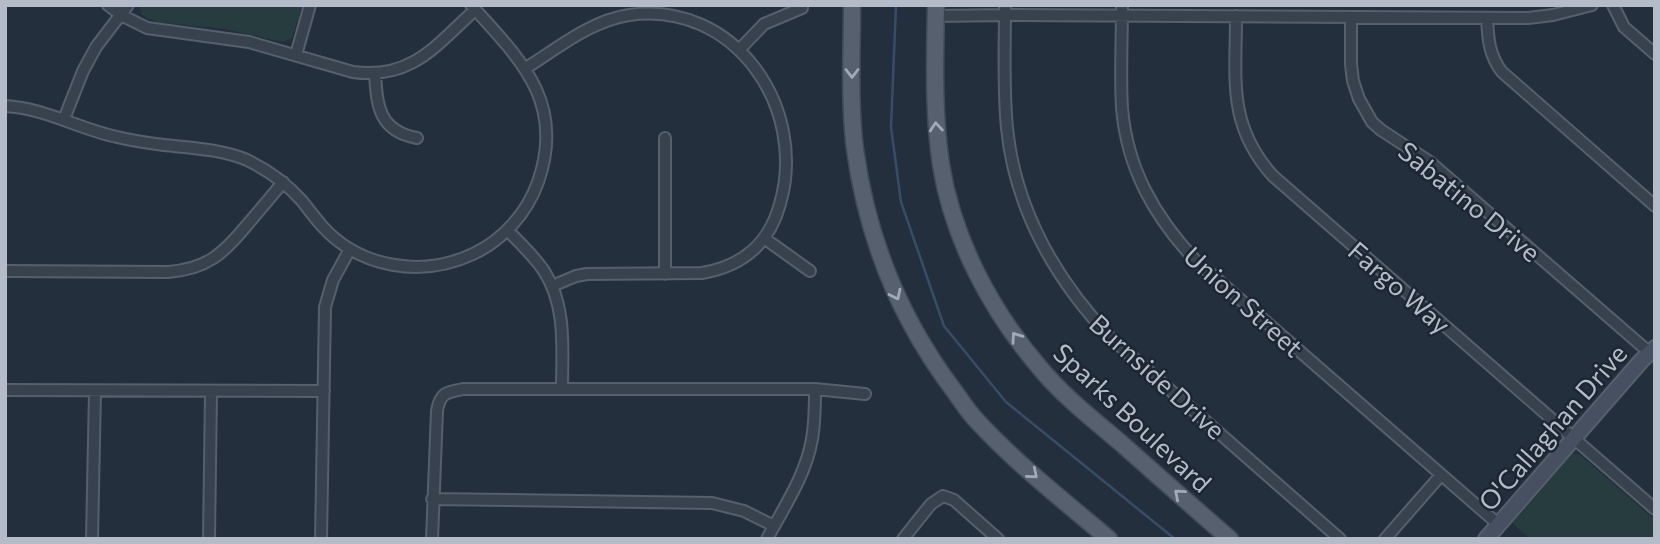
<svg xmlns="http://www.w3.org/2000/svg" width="1660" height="544" font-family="Commissioner,sans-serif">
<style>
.green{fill:#263c3f}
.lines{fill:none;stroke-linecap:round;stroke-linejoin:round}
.stream{stroke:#394c67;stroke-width:2.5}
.street-casing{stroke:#565f6c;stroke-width:14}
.secondary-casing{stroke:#565f6c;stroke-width:18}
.primary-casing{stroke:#414a57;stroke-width:19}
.street{stroke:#38414e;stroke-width:10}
.secondary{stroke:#465061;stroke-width:14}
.primary{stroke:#56606e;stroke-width:16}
.oneway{stroke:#a1aab7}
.labels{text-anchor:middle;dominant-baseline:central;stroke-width:5;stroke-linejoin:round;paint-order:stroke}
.street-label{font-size:26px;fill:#b4bcc9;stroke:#1d2633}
</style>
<rect width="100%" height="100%" fill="#242f3e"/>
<path class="green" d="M 140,5 L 302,5 L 292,38 L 283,42 L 225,29 L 157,22 L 147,18 L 141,14 Z
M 1576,454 L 1579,454 L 1655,520 L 1655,539 L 1530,539 L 1512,523 L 1567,460 L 1572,455 Z"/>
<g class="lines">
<path class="stream" d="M 896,5 L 891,127 L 901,202 L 944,326 L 1006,402 L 1175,539"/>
<defs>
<path id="street" d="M 108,5 L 121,15 L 147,28 L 249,42 L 353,72 C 412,80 436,45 475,10
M 1005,5 C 1005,46 1003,87 1007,128 C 1015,209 1056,281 1112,339 L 1340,539
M 1122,5 C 1122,39 1120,74 1122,108 C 1127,168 1154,216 1195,260 L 1498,524
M 1613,5 L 1624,27 L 1655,54
M 936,16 L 1005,15 L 1528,18 L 1553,15 L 1592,5
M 1236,16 C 1236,79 1227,125 1273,176 L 1655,509
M 1351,17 L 1351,64 L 1353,81 L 1359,99 L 1372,122 L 1381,130 L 1430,162 L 1650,353
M 1487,18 C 1488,39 1489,55 1502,72 L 1655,206
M 739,50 L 764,24 L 802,8
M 296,55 L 310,5
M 526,68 C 558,48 590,21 629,15 C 735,0 808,108 780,204 C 769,244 743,266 702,273 L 587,274 L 576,276 L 552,286
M 375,74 C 377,106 379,131 417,138
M 5,106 C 45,108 79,129 117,137 C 133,141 148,143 164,145 C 192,148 221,149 247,160 C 268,170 287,184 302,201 C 309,210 315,218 322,226 C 360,268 422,278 473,254 C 503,240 527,213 538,182 C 566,102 520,59 471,5
M 64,119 L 83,71 L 96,47 L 128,5
M 507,230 C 520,243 534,256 544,271 C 567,307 562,349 562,389
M 764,238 L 810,271
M 5,271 L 168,272 C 207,269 223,254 247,225 C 259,211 271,197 283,182
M 665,274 L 665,138
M 5,390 L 324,391
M 943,496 L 954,500 L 998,539
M 432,499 L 712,503 L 744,511 L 774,526
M 92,539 L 95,391
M 209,539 L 211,391
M 321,539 L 325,307 L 333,280 L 350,249
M 432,539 L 437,411 C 440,393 446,392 463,389 L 815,389 L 865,394
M 767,539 C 784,507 806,475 812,439 C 815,422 815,406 815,389
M 903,539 L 931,504 L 943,496
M 1385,539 L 1441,475"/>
<path id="secondary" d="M 1486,539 L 1642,360 L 1655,348"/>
<path id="primary" d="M 852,5 C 852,53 849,102 855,149 C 867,238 901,321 955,392 C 962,402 969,413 978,422 C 1018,465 1064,501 1109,539
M 936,5 C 935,59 933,111 941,165 C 953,239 991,311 1040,368 C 1064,397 1094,420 1122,444 C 1158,476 1194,508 1230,539"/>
</defs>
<use href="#street" class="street-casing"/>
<use href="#secondary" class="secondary-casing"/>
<use href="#primary" class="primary-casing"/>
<use href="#street" class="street"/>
<use href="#secondary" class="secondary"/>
<use href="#primary" class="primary"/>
</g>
<defs><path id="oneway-chevron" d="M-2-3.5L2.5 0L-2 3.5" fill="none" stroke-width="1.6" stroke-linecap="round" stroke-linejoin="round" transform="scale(1.75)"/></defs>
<g class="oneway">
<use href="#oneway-chevron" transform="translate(852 73) rotate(90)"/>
<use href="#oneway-chevron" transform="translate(936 127) rotate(-95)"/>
<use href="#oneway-chevron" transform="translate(896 295) rotate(64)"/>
<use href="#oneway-chevron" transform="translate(1016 337) rotate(-125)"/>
<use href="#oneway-chevron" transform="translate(1033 474) rotate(40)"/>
<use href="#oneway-chevron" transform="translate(1179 494) rotate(-139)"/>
</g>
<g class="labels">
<g class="street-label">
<text transform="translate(1470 201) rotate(39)">Sabatino Drive</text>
<text transform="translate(1400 287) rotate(41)">Fargo Way</text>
<text transform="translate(1244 301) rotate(42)">Union Street</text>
<text transform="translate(1158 376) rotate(42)">Burnside Drive</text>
<text transform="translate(1133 417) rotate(43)">Sparks Boulevard</text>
<text transform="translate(1552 427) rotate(-49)">O'Callaghan Drive</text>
</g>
</g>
<rect width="1660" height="544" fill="none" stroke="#b4bcc9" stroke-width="14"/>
</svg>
